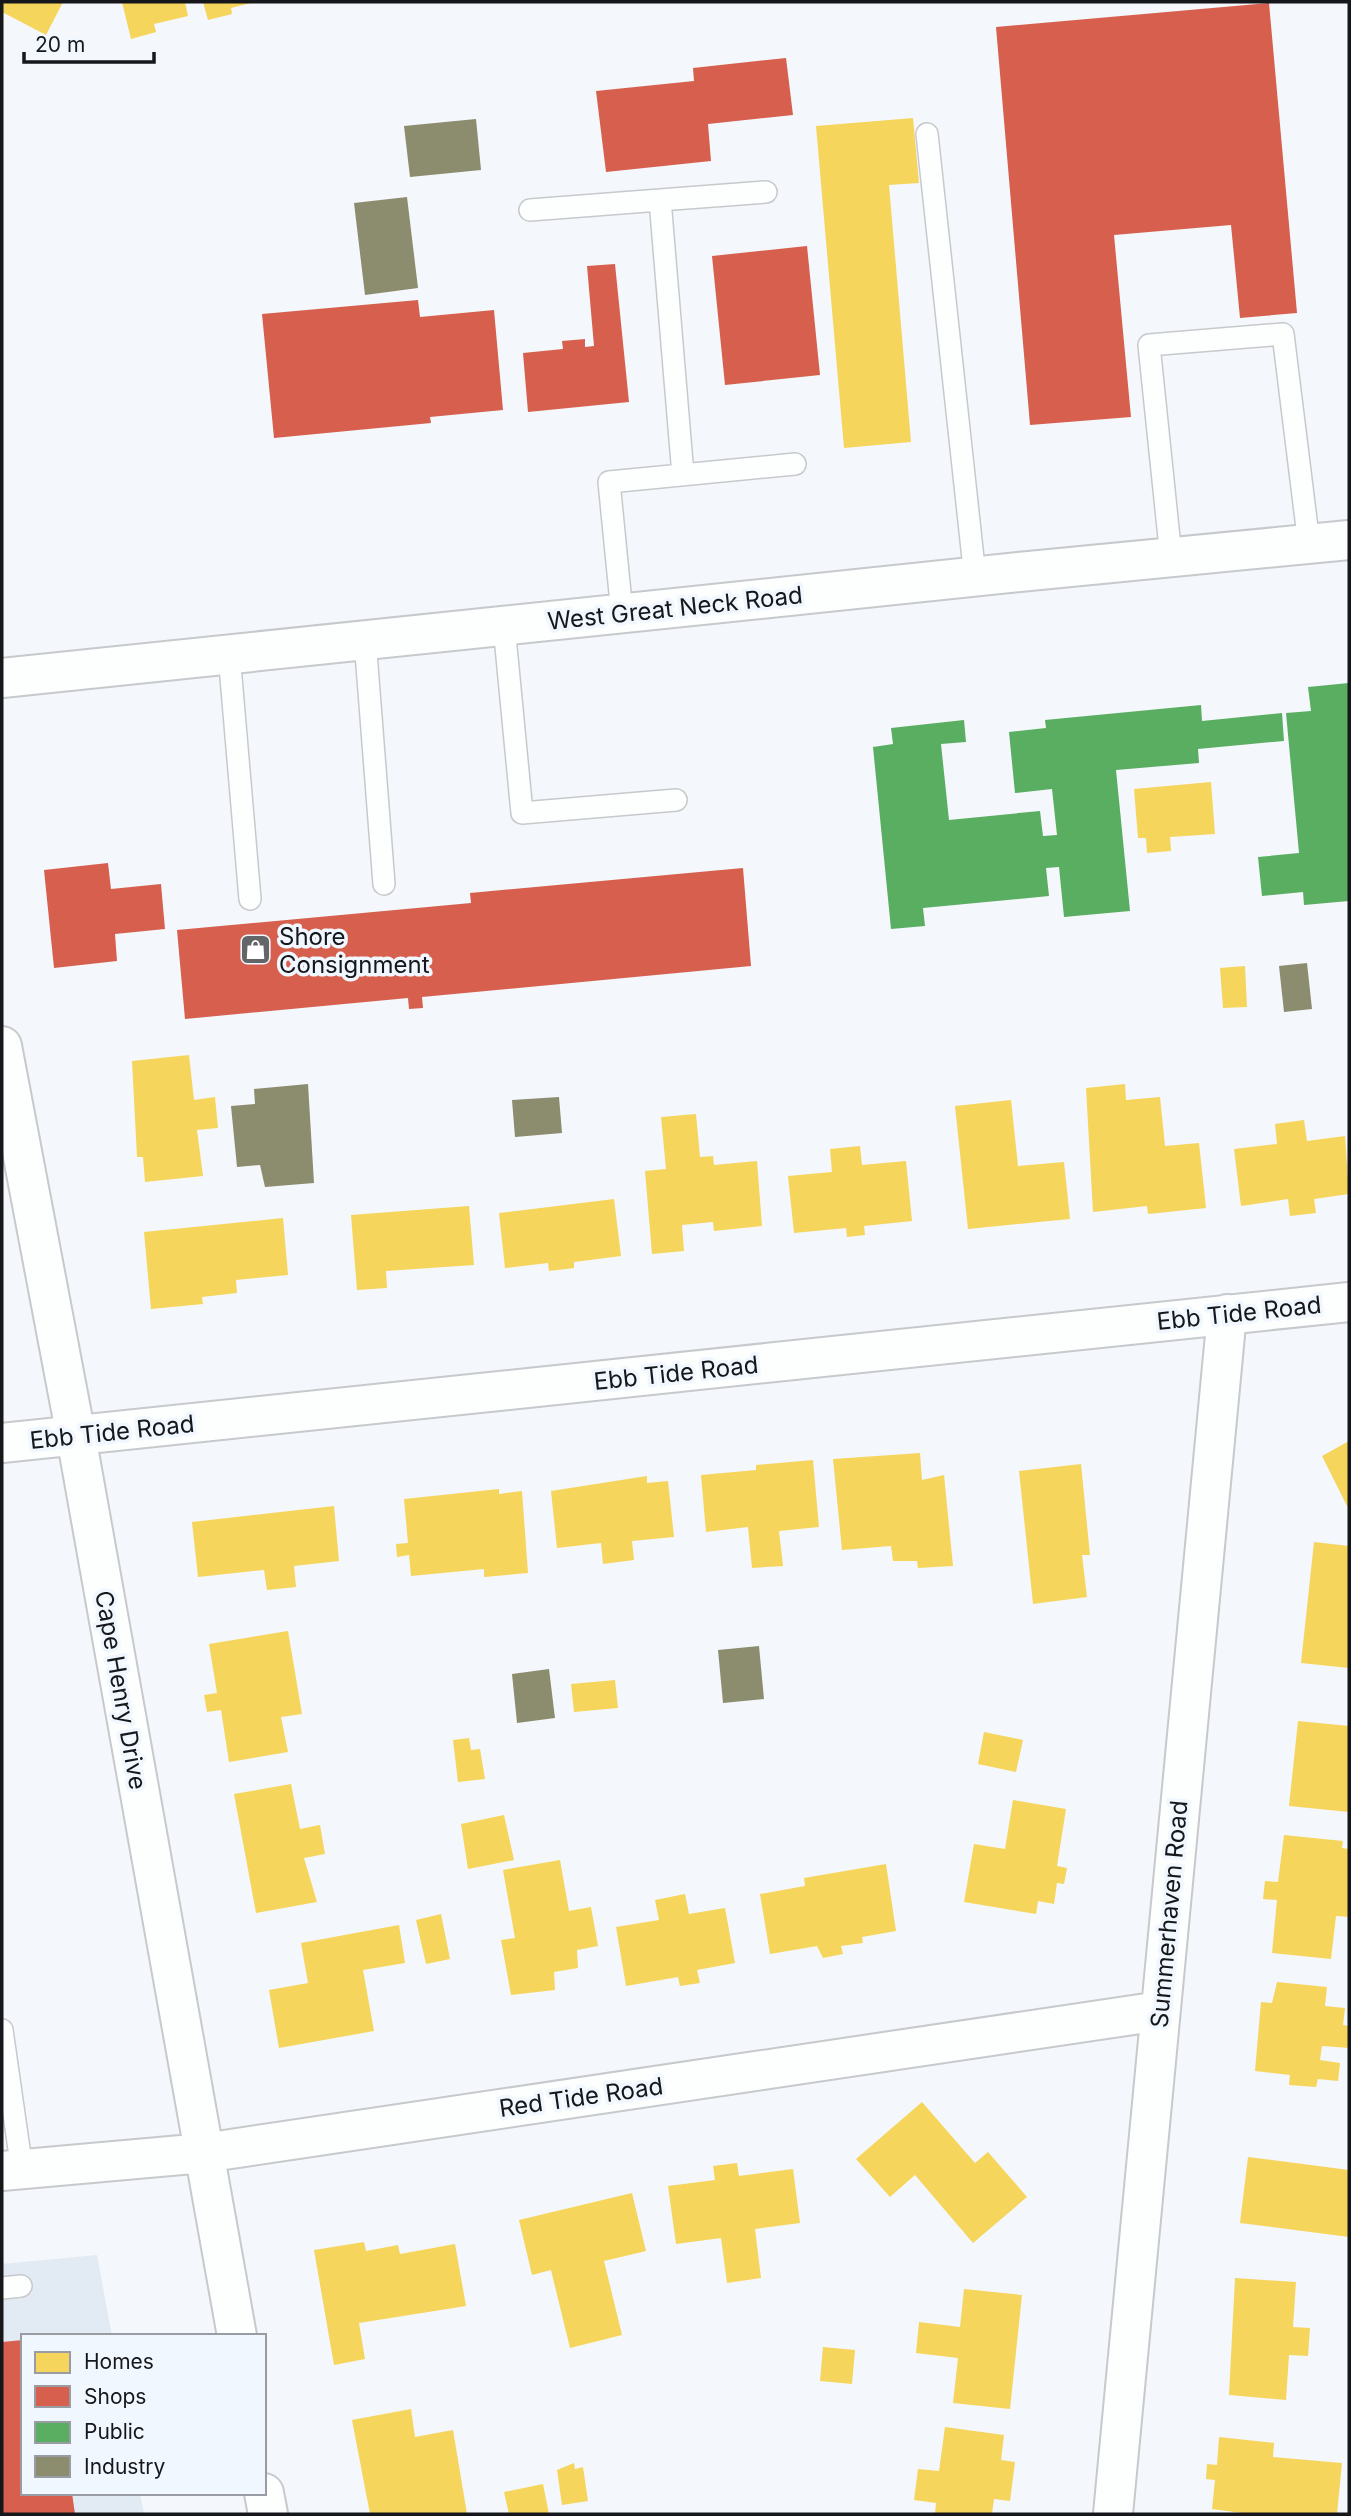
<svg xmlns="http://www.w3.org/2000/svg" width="1351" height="2516" font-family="Inter,sans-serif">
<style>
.built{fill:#e2eaf3}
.homes{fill:#f6d55c}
.shops{fill:#d6604d}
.public{fill:#5aae61}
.industry{fill:#8c8c6e}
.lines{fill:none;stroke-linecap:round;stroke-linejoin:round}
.service-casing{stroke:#c7c9cc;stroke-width:24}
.minor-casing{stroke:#c7c9cc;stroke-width:42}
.tertiary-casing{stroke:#c7c9cc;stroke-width:42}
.service{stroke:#fdfefe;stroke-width:21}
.minor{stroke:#fdfefe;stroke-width:38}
.tertiary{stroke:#fdfefe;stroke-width:38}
.labels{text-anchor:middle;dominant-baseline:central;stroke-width:7;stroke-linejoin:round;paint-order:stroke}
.street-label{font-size:24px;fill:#15171a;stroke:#f1f7fe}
.poi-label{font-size:24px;fill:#15171a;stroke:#f1f7fe;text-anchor:start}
</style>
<rect width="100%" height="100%" fill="#f4f7fb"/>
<path class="built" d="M 97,2255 L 112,2336 L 23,2336 L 23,2493 L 140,2493 L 144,2514 L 2,2514 L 2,2264 Z"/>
<path class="homes" d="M 2,2 L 63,2 L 46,35 L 2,12 Z
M 122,2 L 185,2 L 188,16 L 154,24 L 156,32 L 131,39 Z
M 203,2 L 251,2 L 251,3 L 231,8 L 232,14 L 208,20 Z
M 913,118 L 919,183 L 889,185 L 911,442 L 844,448 L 816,126 Z
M 1211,782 L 1215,834 L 1170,837 L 1171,851 L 1147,853 L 1146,838 L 1138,838 L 1134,789 Z
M 1245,966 L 1247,1007 L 1223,1008 L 1220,968 Z
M 189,1055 L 194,1100 L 215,1097 L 218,1128 L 197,1130 L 203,1176 L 145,1182 L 143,1157 L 137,1157 L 132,1061 Z
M 1125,1084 L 1126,1100 L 1160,1097 L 1165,1146 L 1199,1143 L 1206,1208 L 1148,1214 L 1147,1206 L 1093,1212 L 1086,1088 Z
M 1011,1100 L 1018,1166 L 1064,1162 L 1070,1219 L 968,1229 L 955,1106 Z
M 696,1114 L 700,1157 L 713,1156 L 714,1165 L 757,1161 L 762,1226 L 714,1231 L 713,1222 L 682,1225 L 684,1251 L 652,1254 L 645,1171 L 666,1169 L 661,1117 Z
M 1304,1120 L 1307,1141 L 1345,1136 L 1349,1194 L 1314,1199 L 1316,1213 L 1290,1216 L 1288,1199 L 1241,1206 L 1234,1149 L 1277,1144 L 1275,1124 Z
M 860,1146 L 862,1165 L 906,1161 L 912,1221 L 864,1226 L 865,1235 L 847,1237 L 846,1228 L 794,1233 L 788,1176 L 832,1172 L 830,1149 Z
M 614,1199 L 621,1256 L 574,1262 L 574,1268 L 549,1271 L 548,1263 L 505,1268 L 499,1213 Z
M 469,1206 L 474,1265 L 386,1271 L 387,1288 L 357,1290 L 351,1215 Z
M 283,1218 L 288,1275 L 236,1280 L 237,1293 L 202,1297 L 203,1304 L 151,1309 L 144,1232 Z
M 1349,1441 L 1349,1505 L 1347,1506 L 1322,1456 Z
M 920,1453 L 922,1480 L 944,1475 L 953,1566 L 918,1568 L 917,1561 L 893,1561 L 891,1546 L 842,1550 L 833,1459 Z
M 813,1460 L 819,1527 L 779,1531 L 783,1566 L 752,1568 L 748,1527 L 706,1532 L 701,1475 L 756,1470 L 756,1465 Z
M 1081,1464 L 1090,1555 L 1082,1555 L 1087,1597 L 1033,1604 L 1019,1471 Z
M 647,1476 L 647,1483 L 668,1481 L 674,1537 L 632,1541 L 634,1560 L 603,1564 L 601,1543 L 557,1548 L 551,1491 Z
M 499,1489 L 499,1494 L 522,1491 L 528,1573 L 484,1577 L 484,1569 L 411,1576 L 409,1555 L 397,1557 L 396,1544 L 408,1543 L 404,1499 Z
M 334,1506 L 339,1561 L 294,1566 L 296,1587 L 267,1590 L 264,1570 L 198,1577 L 192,1522 Z
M 1314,1542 L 1349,1546 L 1349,1668 L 1301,1663 Z
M 288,1631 L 302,1714 L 281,1717 L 288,1752 L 229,1762 L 221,1710 L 207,1712 L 204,1695 L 217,1693 L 209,1644 Z
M 615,1680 L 618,1708 L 574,1712 L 571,1684 Z
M 1298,1721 L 1349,1726 L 1349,1812 L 1289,1806 Z
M 984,1732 L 1023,1740 L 1016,1772 L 978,1764 Z
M 469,1738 L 471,1750 L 480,1749 L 485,1779 L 458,1782 L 453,1740 Z
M 291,1784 L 300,1829 L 320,1825 L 325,1854 L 304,1858 L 317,1902 L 256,1913 L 234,1794 Z
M 1013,1800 L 1066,1809 L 1057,1866 L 1067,1868 L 1064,1884 L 1057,1883 L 1054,1904 L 1038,1901 L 1036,1914 L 964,1902 L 974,1844 L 1005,1849 Z
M 504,1815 L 514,1860 L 468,1869 L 461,1824 Z
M 1284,1835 L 1343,1841 L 1342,1848 L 1349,1849 L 1349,1917 L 1336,1916 L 1331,1959 L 1272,1953 L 1277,1900 L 1263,1899 L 1265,1881 L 1278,1882 Z
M 560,1860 L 569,1911 L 591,1907 L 598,1946 L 577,1950 L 578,1968 L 554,1972 L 555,1990 L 511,1995 L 501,1940 L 515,1938 L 503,1870 Z
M 886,1864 L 896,1931 L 862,1937 L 863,1943 L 841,1946 L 843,1954 L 823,1958 L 817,1946 L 770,1954 L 760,1894 L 805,1886 L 804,1878 Z
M 685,1894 L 689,1914 L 725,1908 L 735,1963 L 697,1970 L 700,1983 L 680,1986 L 678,1977 L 626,1986 L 616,1927 L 659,1920 L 655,1900 Z
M 441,1914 L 450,1959 L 426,1964 L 416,1920 Z
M 399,1925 L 405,1963 L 363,1970 L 374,2031 L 279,2048 L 269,1990 L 308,1983 L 301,1943 Z
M 1277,1982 L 1327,1987 L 1325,2006 L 1345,2008 L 1343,2025 L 1349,2026 L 1349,2048 L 1322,2046 L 1320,2060 L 1340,2063 L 1338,2081 L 1318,2079 L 1316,2087 L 1289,2085 L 1290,2075 L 1255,2071 L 1261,2002 L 1272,2003 Z
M 922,2102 L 975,2163 L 988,2152 L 1027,2197 L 973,2243 L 915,2175 L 890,2197 L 856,2159 Z
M 1248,2157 L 1349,2170 L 1349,2237 L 1240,2223 Z
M 737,2163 L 739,2176 L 793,2169 L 800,2223 L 755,2229 L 761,2278 L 727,2283 L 721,2238 L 676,2244 L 668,2186 L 715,2180 L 713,2166 Z
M 632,2193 L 646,2251 L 604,2261 L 622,2335 L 570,2348 L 551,2270 L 532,2275 L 519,2220 Z
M 364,2242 L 366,2251 L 398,2245 L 400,2254 L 455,2244 L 466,2306 L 359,2323 L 365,2359 L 334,2365 L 314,2250 Z
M 1235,2278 L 1296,2282 L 1293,2327 L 1310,2328 L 1308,2356 L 1289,2355 L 1286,2400 L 1229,2395 Z
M 964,2289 L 1022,2295 L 1010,2409 L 953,2403 L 958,2358 L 916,2353 L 919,2322 L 960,2327 Z
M 823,2347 L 855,2350 L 852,2384 L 820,2381 Z
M 411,2409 L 415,2437 L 453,2430 L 467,2514 L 370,2514 L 352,2420 Z
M 945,2427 L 1004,2435 L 1001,2460 L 1015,2462 L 1010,2501 L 994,2499 L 992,2514 L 935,2514 L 936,2503 L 914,2500 L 918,2469 L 939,2471 Z
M 1219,2437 L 1274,2443 L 1273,2457 L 1342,2463 L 1337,2514 L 1249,2514 L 1212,2509 L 1215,2480 L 1206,2479 L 1207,2464 L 1217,2465 Z
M 574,2463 L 575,2469 L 583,2467 L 588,2501 L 562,2505 L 557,2470 Z
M 543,2484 L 549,2514 L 509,2514 L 504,2492 Z"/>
<path class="shops" d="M 1269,3 L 1297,313 L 1240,318 L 1231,225 L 1114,235 L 1131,417 L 1030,425 L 996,27 Z
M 786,58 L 793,115 L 708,124 L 711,161 L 606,172 L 596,91 L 694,81 L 693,68 Z
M 807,246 L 820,375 L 725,385 L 712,256 Z
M 615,264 L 629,402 L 528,412 L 523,353 L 563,349 L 562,341 L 585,339 L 585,347 L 594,346 L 587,266 Z
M 418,300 L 420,317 L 494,310 L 503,410 L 430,417 L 431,423 L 274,438 L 262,314 Z
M 108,863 L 111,889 L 161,884 L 165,929 L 115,934 L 117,961 L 54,968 L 44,870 Z
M 743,868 L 751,966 L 422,997 L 423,1008 L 409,1009 L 408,998 L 185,1019 L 177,930 L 471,903 L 470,893 Z
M 23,2340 L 23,2493 L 72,2493 L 75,2514 L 2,2514 L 2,2342 Z"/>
<path class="public" d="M 1349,683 L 1349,901 L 1304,905 L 1303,892 L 1262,896 L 1258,857 L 1299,853 L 1286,713 L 1311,711 L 1308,687 Z
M 1201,705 L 1202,721 L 1282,713 L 1284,741 L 1198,749 L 1199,763 L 1116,770 L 1130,911 L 1064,917 L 1059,867 L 1046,868 L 1049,896 L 923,908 L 925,926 L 891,929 L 873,747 L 893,744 L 891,728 L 964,720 L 966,742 L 941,744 L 949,820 L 1040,811 L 1043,836 L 1057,835 L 1052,789 L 1015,793 L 1009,732 L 1046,728 L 1045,720 Z"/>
<path class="industry" d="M 476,119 L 481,170 L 410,177 L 404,126 Z
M 407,197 L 418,288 L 365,295 L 354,203 Z
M 1307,963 L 1312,1009 L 1284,1012 L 1279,966 Z
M 308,1084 L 314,1183 L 265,1187 L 260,1165 L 237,1167 L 231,1106 L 255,1104 L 254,1089 Z
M 559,1097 L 562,1133 L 515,1137 L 512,1100 Z
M 759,1646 L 764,1699 L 723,1703 L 718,1650 Z
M 549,1669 L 555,1718 L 517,1723 L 512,1674 Z"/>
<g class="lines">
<defs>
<path id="service" d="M 927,134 L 975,577
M 530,210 L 660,200
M 683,475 L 660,200 L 766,192
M 1171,557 L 1149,345 L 1283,334 L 1309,544
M 622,613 L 609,482 L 795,464
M 504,626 L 522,813 L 676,800
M 365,640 L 384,884
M 229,654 L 250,899
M 2,2030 L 22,2170
M 2,2288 L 21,2286"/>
<path id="minor" d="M 2,1046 L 76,1436 L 237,2336
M 2,1443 L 1349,1302
M 2,2171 L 204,2153 L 1160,2011
M 264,2493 L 268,2514
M 1113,2514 L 1227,1314"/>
<path id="tertiary" d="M 2,678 L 1019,572 L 1349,540"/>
</defs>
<use href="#service" class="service-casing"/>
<use href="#minor" class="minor-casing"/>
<use href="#tertiary" class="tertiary-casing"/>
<use href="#service" class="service"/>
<use href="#minor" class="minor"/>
<use href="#tertiary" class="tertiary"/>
</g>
<defs>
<symbol id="shop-square" viewBox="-11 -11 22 22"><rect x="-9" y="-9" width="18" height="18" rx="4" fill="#636569" stroke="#f1f7fe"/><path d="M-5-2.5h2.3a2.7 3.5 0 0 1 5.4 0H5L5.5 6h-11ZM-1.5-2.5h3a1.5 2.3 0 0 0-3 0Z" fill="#fff"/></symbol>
</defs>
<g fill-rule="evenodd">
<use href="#shop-square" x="238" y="932" width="35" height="35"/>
</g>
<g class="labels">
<g class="street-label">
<text transform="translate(675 608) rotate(-6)">West Great Neck Road</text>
<text transform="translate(1239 1313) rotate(-6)">Ebb Tide Road</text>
<text transform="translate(676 1373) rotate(-6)">Ebb Tide Road</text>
<text transform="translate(112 1432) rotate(-6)">Ebb Tide Road</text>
<text transform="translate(121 1690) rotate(80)">Cape Henry Drive</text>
<text transform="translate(1169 1914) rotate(-85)">Summerhaven Road</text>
<text transform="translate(581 2097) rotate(-8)">Red Tide Road</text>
</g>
<g class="poi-label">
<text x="279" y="936">Shore<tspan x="279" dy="28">Consignment</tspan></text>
</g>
</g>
<rect width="1351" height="2516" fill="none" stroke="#15171a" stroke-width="7"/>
<rect x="21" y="2334" width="245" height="161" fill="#f1f7fe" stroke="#999da3" stroke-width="2"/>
<rect x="35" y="2352" width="35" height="21" fill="#f6d55c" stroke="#999da3" stroke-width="2"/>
<text x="84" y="2369" font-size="21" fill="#15171a">Homes</text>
<rect x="35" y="2386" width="35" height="21" fill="#d6604d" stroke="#999da3" stroke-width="2"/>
<text x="84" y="2404" font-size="21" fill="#15171a">Shops</text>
<rect x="35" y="2422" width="35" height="21" fill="#5aae61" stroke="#999da3" stroke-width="2"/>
<text x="84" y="2439" font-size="21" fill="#15171a">Public</text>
<rect x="35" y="2456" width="35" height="21" fill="#8c8c6e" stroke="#999da3" stroke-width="2"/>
<text x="84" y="2474" font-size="21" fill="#15171a">Industry</text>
<path d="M24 52v10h130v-10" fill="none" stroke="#15171a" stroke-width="3.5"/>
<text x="35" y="52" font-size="21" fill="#15171a" stroke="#f1f7fe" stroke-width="5" paint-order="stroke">20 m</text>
</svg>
